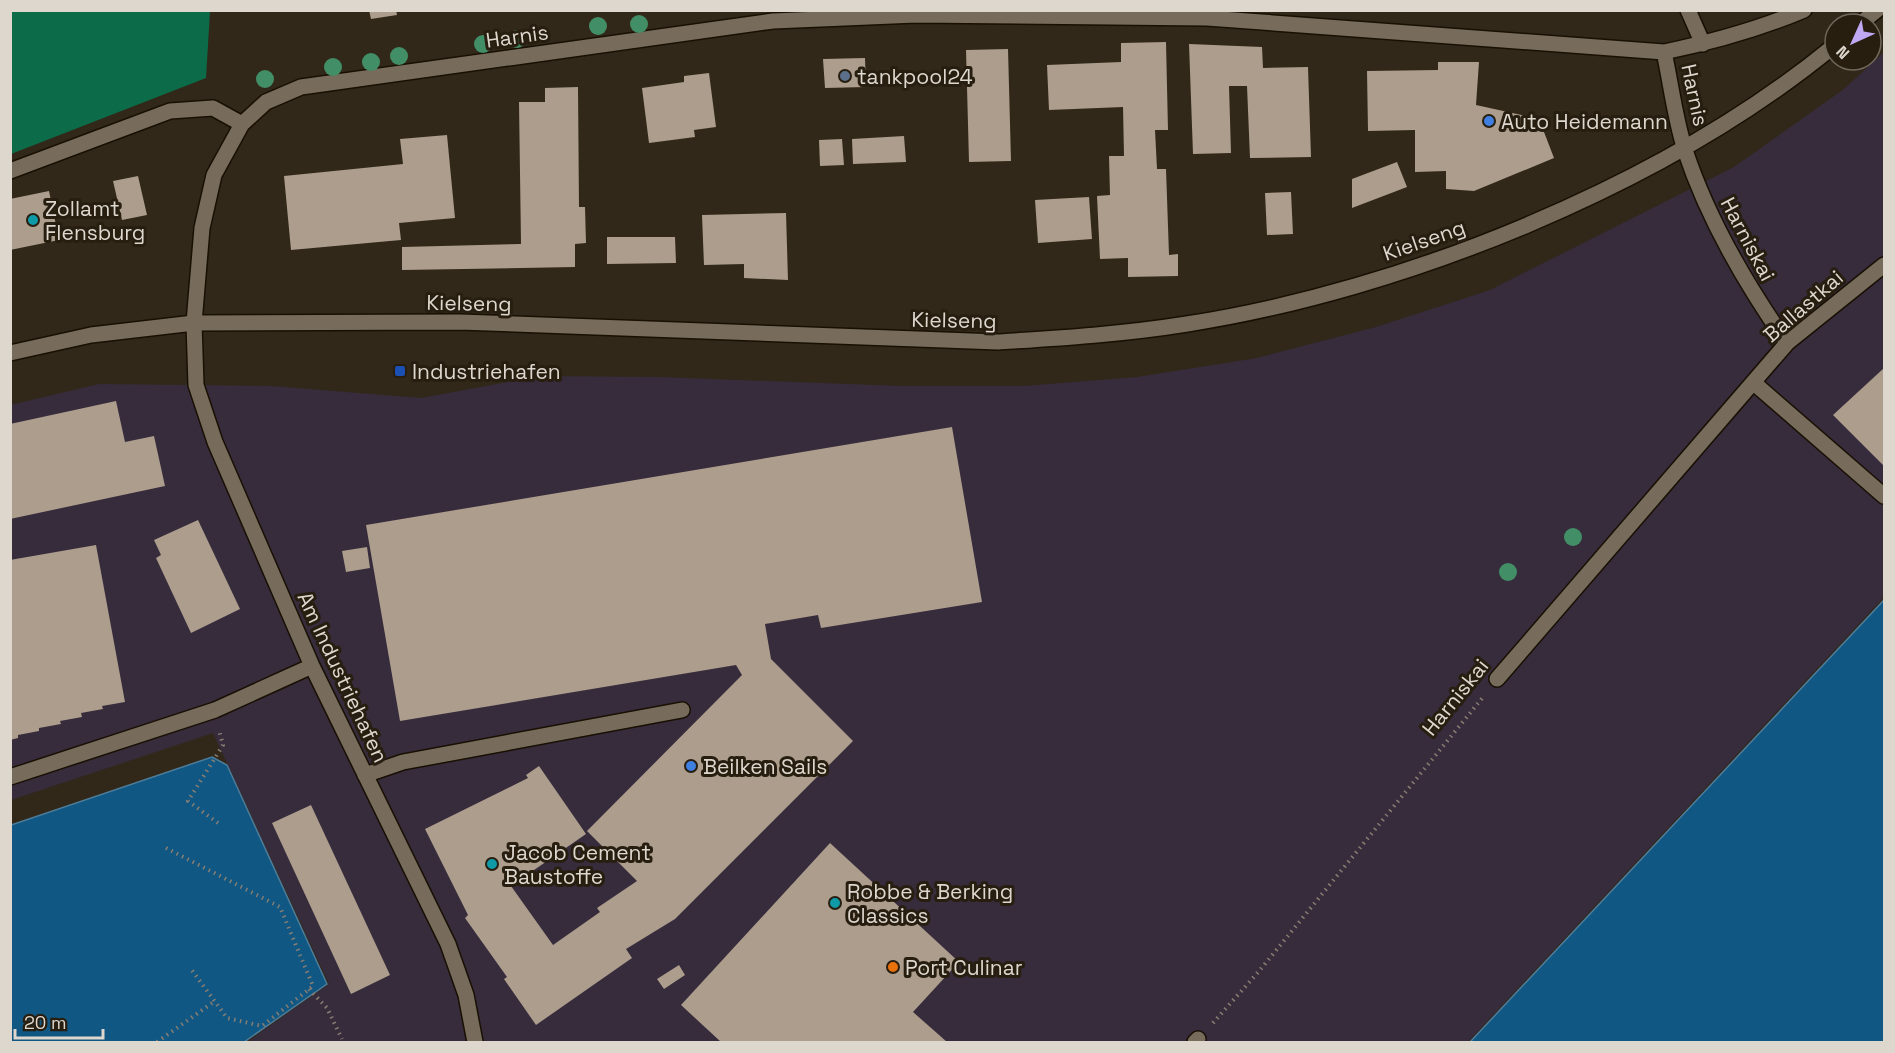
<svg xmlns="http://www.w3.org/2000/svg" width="1895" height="1053" font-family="'Space Grotesk',sans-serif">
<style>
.industrial{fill:#372c3b}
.forest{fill:#0c6c49}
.water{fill:#105784;stroke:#4e7d9a;stroke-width:1.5}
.building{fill:#ac9d8d}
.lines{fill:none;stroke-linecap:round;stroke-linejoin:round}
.minor-casing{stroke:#191004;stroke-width:18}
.path{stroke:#867e72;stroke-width:4;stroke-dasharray:1.5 4.5;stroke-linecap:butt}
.minor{stroke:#776c5b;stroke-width:15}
.tree{fill:#428f67}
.service-dot{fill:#5c6f8a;stroke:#271e10;stroke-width:2}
.shop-dot{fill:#3f7fe0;stroke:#271e10;stroke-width:2}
.culture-dot{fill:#0f9aa8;stroke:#271e10;stroke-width:2}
.transit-dot{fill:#1a4fb4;stroke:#271e10;stroke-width:2}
.food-dot{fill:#e8710a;stroke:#271e10;stroke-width:2}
.labels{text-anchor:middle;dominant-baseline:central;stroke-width:6;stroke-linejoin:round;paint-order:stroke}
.street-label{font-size:21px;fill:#ddd7ce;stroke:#271e10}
.poi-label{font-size:21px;fill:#ddd7ce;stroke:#271e10;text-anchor:start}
</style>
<rect width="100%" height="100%" fill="#312819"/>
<path class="industrial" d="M 1884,52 L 1884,597 L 1468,1042 L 247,1042 L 329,984 L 213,733 L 11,800 L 10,405 L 99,384 L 272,386 L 421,398 L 539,376 L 659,377 L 902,386 L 1024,386 L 1137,377 L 1257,358 L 1376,327 L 1490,290 L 1734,167 L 1844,89 Z"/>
<path class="forest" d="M 11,10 L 210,11 L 206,78 L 11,154 Z"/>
<path class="water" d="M 1884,600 L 1884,1042 L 1470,1042 Z
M 212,757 L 227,765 L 327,984 L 244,1042 L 11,1042 L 11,825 Z"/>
<path class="building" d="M 369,10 L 396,10 L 397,15 L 371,19 Z
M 1166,42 L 1168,130 L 1155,130 L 1157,169 L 1166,169 L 1169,255 L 1178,254 L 1178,276 L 1128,277 L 1128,258 L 1100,259 L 1097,196 L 1110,195 L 1109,156 L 1124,156 L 1123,107 L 1049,110 L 1047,65 L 1121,62 L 1121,43 Z
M 1189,44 L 1262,47 L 1263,68 L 1308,67 L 1311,157 L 1250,158 L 1247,86 L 1229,86 L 1231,153 L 1193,154 Z
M 1008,49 L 1011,161 L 969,162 L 966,50 Z
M 865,58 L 866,87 L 825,88 L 823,59 Z
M 1438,62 L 1479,62 L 1476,105 L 1539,119 L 1554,158 L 1474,191 L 1446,189 L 1446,171 L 1415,172 L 1415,130 L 1368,131 L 1367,71 L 1438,70 Z
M 709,73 L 716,127 L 694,130 L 695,137 L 649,143 L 642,88 L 684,82 L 684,76 Z
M 578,87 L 579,207 L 585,207 L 586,243 L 575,244 L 575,267 L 402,270 L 402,247 L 521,244 L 519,102 L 545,102 L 545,88 Z
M 447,135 L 455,218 L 399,223 L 401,240 L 291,250 L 284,176 L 403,164 L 400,139 Z
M 904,136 L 906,162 L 853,164 L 852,139 Z
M 842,139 L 844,165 L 820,166 L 819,140 Z
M 1397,162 L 1407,187 L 1352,208 L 1352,179 Z
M 138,176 L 147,215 L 122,220 L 113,181 Z
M 49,191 L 59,240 L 10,250 L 10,199 Z
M 1291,192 L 1293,234 L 1267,235 L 1265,193 Z
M 1089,197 L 1092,239 L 1038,243 L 1035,200 Z
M 786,213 L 788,280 L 744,278 L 744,264 L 704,265 L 702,215 Z
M 607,237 L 675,237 L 676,263 L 607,264 Z
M 1884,368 L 1884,466 L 1833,415 Z
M 116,401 L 125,442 L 154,436 L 165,486 L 10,519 L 10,424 Z
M 952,427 L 982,602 L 821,628 L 818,615 L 765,624 L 771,659 L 853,741 L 675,919 L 626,949 L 632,958 L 536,1025 L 504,979 L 507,977 L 465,918 L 468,915 L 425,829 L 528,778 L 526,775 L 539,766 L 586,834 L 511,886 L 553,945 L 600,912 L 597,908 L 637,881 L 587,831 L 742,675 L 736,665 L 400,721 L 366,525 Z
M 198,520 L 240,609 L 191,633 L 156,558 L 161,555 L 154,540 Z
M 96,545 L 125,702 L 102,706 L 103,709 L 81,713 L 82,717 L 60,721 L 61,724 L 39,728 L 39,731 L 18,735 L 18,738 L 10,740 L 10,560 Z
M 367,547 L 370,568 L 346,572 L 342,551 Z
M 311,805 L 390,975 L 351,994 L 272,823 Z
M 830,843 L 959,962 L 913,1012 L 947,1042 L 721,1042 L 681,1005 Z
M 679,965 L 685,975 L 664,989 L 657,979 Z"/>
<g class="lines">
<defs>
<path id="minor" d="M 1688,10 L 1703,44
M 1860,24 L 1877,10
M 1664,52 C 1671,84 1675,119 1685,150 C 1708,220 1745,283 1787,343
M 10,171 L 170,111 L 213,108 L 242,124
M 10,353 L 91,335 L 194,323 L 460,322 L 998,342 C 1061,338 1125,334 1187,324 C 1405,290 1665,185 1835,45
M 1754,383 L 1884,496
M 1497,679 L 1787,343 L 1884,265
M 365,775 L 403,762 L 682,710
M 10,777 L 215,710 L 312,666
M 475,1042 L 466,995 L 448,944 L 312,666 L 215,442 L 196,385 L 194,323 L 202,228 L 214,175 L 242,124 L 266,102 L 301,87 L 773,21 L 916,15 L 1207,18 L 1664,52 C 1712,42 1759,29 1804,10
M 1195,1042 L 1198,1039"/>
</defs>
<use href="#minor" class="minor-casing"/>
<path class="path" d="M 218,823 L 188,801 L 223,745 L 219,730
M 166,848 L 280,907 L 313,986 L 262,1026 L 227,1018 L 191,969
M 309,989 L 327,1008 L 342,1039
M 1213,1023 L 1260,970 L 1484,696
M 157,1042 L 215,1001"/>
<use href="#minor" class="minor"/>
</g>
<g class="tree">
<circle cx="639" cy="24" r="9"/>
<circle cx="598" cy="26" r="9"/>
<circle cx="517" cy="39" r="9"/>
<circle cx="483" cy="44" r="9"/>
<circle cx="399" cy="56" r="9"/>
<circle cx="371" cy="62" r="9"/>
<circle cx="333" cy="67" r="9"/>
<circle cx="265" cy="79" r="9"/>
<circle cx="1573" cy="537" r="9"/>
<circle cx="1508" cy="572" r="9"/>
</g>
<circle class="service-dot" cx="845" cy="76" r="6"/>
<g class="shop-dot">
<circle cx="1489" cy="121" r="6"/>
<circle cx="691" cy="766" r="6"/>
</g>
<g class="culture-dot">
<circle cx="33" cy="220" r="6"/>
<circle cx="492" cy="864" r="6"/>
<circle cx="835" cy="903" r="6"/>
</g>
<rect class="transit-dot" x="394" y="365" width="12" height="12" rx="3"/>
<circle class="food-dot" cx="893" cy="967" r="6"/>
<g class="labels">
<g class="street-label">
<text transform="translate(517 36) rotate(-8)">Harnis</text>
<text transform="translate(1695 95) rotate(78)">Harnis</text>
<text transform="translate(1748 239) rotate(62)">Harniskai</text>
<text transform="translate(1424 240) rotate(-19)">Kielseng</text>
<text transform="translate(469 303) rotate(1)">Kielseng</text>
<text transform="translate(1803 306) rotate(-41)">Ballastkai</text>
<text transform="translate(954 320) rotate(1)">Kielseng</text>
<text transform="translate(343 677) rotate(65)">Am Industriehafen</text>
<text transform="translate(1455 697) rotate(-51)">Harniskai</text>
</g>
<g class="poi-label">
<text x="857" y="76">tankpool24</text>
<text x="1501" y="121">Auto Heidemann</text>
<text x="45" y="208">Zollamt<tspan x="45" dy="24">Flensburg</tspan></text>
<text x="412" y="371">Industriehafen</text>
<text x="703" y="766">Beilken Sails</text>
<text x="504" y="852">Jacob Cement<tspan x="504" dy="24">Baustoffe</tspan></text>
<text x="847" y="891">Robbe &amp; Berking<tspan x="847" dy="24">Classics</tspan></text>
<text x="905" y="967">Port Culinar</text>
</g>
</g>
<rect width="1895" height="1053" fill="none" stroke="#ddd7ce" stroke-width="24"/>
<g transform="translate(1853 42) rotate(225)"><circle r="28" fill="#271e10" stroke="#70685c" stroke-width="1.5"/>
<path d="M0-4.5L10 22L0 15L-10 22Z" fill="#c1a8f3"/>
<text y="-9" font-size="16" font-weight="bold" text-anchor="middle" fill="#ddd7ce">N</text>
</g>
<path d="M15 1029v9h88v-9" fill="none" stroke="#ddd7ce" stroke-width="3"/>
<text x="24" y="1029" font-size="18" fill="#ddd7ce" stroke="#271e10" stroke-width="4.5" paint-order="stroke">20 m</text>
</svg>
